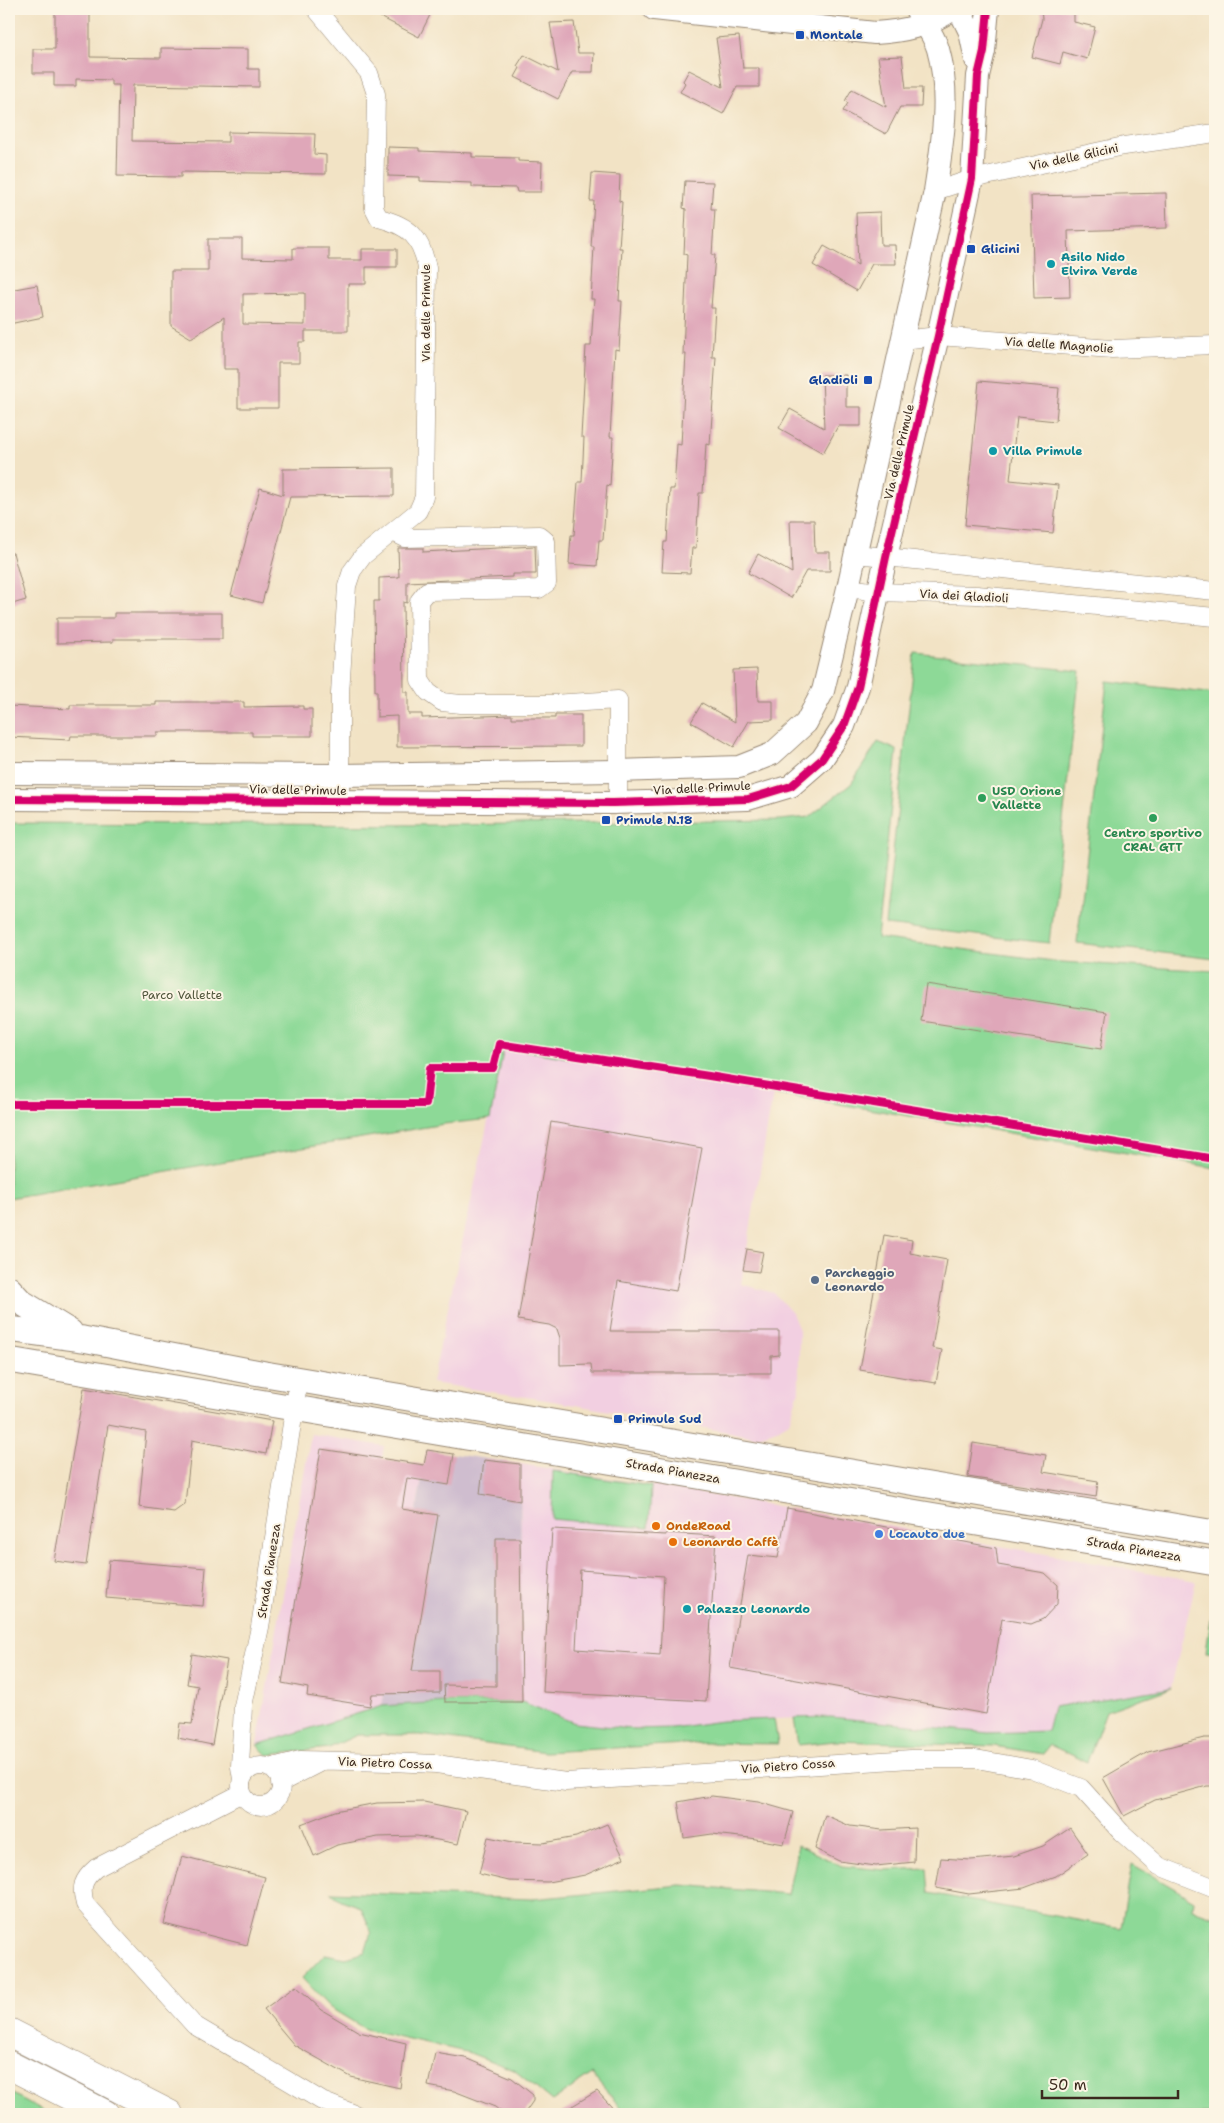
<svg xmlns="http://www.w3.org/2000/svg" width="1224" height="2123" font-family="'Shantell Sans',sans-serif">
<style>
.built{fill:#f2cfe1}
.industrial{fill:#cfbdcf}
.green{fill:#8dd997;stroke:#64825a}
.building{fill:#dfa7b9;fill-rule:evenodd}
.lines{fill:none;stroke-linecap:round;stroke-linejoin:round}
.minor-casing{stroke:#968672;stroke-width:19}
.tertiary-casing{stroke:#968672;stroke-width:24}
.secondary-casing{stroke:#968672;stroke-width:27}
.primary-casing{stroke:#968672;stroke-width:29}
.minor{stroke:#fff;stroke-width:18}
.tertiary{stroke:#fff;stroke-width:22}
.secondary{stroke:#fff;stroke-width:25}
.primary{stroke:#fff;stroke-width:28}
.tram{stroke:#3b2a1e;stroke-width:1}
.cycleway-casing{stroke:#fcf5e5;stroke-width:11}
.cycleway{stroke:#d6006c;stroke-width:8}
.transit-dot{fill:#1a4fb4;stroke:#fcf5e5;stroke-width:2}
.culture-dot{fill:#0f9aa8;stroke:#fcf5e5;stroke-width:2}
.leisure-dot{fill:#2e9e5b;stroke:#fcf5e5;stroke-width:2}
.service-dot{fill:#5c6f8a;stroke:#fcf5e5;stroke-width:2}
.food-dot{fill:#e8710a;stroke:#fcf5e5;stroke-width:2}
.shop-dot{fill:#3f7fe0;stroke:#fcf5e5;stroke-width:2}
.labels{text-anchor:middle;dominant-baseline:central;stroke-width:4;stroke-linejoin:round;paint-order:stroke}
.transit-label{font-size:12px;font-weight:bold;fill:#164399;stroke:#fcf5e5;text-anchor:start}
.street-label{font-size:12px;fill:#3b2a1e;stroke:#fcf5e5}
.culture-label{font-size:12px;font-weight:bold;fill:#0d838f;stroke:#fcf5e5;text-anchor:start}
.leisure-label{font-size:12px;font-weight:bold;fill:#27864d;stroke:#fcf5e5;text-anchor:start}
.park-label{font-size:12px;fill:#50563c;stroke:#fcf5e5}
.service-label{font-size:12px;font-weight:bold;fill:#4e5e75;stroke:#fcf5e5;text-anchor:start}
.food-label{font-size:12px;font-weight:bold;fill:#c56008;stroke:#fcf5e5;text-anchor:start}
.shop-label{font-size:12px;font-weight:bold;fill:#366cbe;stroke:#fcf5e5;text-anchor:start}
</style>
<rect width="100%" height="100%" fill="#fcf5e5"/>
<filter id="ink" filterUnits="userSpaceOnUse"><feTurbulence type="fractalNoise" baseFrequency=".02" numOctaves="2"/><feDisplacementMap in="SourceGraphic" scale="10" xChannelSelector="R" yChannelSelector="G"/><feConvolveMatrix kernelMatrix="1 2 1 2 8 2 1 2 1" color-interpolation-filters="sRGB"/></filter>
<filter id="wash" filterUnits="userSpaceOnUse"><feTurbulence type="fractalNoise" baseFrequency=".0096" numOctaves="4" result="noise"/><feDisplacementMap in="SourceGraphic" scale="20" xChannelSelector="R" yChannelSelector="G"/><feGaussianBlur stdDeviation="1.12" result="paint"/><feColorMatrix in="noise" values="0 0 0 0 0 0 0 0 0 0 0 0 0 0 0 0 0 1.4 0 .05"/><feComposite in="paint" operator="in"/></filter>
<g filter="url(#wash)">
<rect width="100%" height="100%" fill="#f2e3c5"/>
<path class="built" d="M 504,1047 L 750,1088 L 773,1094 L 741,1284 L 774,1293 L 792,1313 L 799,1330 L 799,1391 L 789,1422 L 774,1431 L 756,1437 L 553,1401 L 432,1383 Z
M 311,1434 L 384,1446 L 382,1459 L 424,1466 L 382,1706 L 257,1745 Z
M 520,1464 L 754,1502 L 1196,1581 L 1171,1688 L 1053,1707 L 1047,1731 L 988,1733 L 831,1717 L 722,1721 L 672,1728 L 631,1729 L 575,1723 L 522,1702 Z"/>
<path class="industrial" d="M 427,1450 L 520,1464 L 522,1702 L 445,1702 L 382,1706 Z"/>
<path class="green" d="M 915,653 L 1080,671 L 1049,943 L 885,925 Z
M 1107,681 L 1215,694 L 1215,959 L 1077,943 Z
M 878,742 L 897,750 L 877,938 L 1061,962 L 1215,971 L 1215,1168 L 504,1047 L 490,1119 L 444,1124 L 9,1198 L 9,823 L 445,825 L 780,820 L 809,817 L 851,784 Z
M 553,1471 L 651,1486 L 649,1528 L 552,1519 Z
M 1214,1598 L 1215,1599 L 1215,1653 L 1206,1652 Z
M 1171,1688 L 1106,1711 L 1087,1762 L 1050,1745 L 1043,1754 L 994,1746 L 835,1741 L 798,1745 L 794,1718 L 831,1717 L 988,1733 L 1047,1731 L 1053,1707 Z
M 445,1702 L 522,1702 L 575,1723 L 631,1729 L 672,1728 L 722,1721 L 774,1719 L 778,1744 L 701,1743 L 545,1752 L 421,1735 L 357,1735 L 329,1748 L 267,1755 L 257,1745 L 382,1706 Z
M 798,1845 L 842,1866 L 885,1870 L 927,1868 L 929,1893 L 1121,1928 L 1132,1864 L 1194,1900 L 1193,1909 L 1215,1917 L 1215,2114 L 626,2114 L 592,2074 L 552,2101 L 514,2070 L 470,2053 L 365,2029 L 329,2007 L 302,1978 L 325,1954 L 346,1958 L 365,1952 L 371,1932 L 361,1907 L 341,1900 L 330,1892 L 532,1899 L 681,1885 L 788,1894 Z
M 9,2092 L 50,2114 L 9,2114 Z"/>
<g id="blocks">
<path class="building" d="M 55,9 L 90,9 L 90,57 L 161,58 L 161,48 L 248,49 L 248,69 L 259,69 L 259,87 L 133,85 L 132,141 L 228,142 L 228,132 L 315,134 L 314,154 L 326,155 L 326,174 L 181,172 L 181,177 L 117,176 L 119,85 L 111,85 L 111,80 L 76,79 L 76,86 L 54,86 L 54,73 L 33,73 L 33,49 L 55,49 Z
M 365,9 L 433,9 L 419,37 Z
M 1041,9 L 1074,9 L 1074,22 L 1095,27 L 1087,59 L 1063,52 L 1060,64 L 1032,57 L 1042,19 Z
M 574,22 L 578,53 L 594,53 L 593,72 L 572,72 L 558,99 L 515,77 L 520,68 L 517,66 L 524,55 L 558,72 L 550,23 Z
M 739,36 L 743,68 L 759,68 L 759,87 L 737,87 L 723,114 L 680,92 L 685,83 L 683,81 L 689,70 L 723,87 L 716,38 Z
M 902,56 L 906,88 L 922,88 L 921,107 L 900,107 L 886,134 L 843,111 L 848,103 L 845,101 L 852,89 L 886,107 L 878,57 Z
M 388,147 L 419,148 L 419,151 L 472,153 L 472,157 L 518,158 L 518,161 L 542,162 L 541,192 L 517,192 L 516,188 L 472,187 L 472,183 L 420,181 L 420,177 L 388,176 Z
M 592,173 L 620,175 L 619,201 L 622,202 L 619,248 L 622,248 L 619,301 L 622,301 L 619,350 L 615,349 L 610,437 L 613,437 L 610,486 L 607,485 L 603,540 L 599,540 L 597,566 L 569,564 L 571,535 L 574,535 L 578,482 L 582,482 L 584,437 L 581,437 L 586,346 L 591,346 L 594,299 L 591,299 L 594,247 L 591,247 L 594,201 L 590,201 Z
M 685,181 L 713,182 L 711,209 L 715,209 L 712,255 L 715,255 L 711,308 L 715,308 L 712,357 L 716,357 L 710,445 L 706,444 L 703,493 L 699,493 L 696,548 L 692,548 L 690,573 L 662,572 L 664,542 L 667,542 L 670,489 L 674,489 L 677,444 L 681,445 L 686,354 L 683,354 L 687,255 L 684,254 L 686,209 L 683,208 Z
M 1166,193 L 1167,228 L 1068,231 L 1070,297 L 1034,298 L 1031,196 Z
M 880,212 L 881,245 L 895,245 L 896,264 L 872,264 L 857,291 L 813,265 L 824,246 L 858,265 L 856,213 Z
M 208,239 L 242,239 L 242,258 L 293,259 L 293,248 L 329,248 L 329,260 L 362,260 L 362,249 L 397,249 L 397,267 L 366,267 L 366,284 L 348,284 L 348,331 L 305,331 L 305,342 L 299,342 L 299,363 L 278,363 L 278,408 L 238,408 L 238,369 L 224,369 L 224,317 L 191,338 L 171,326 L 171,271 L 208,271 ZM 305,293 L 305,325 L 243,324 L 243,294 Z
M 37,285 L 43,317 L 9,324 L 9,290 Z
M 822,375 L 846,375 L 846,407 L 861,407 L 861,426 L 838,426 L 823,453 L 779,428 L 790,409 L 824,428 Z
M 979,381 L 1059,388 L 1056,421 L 1017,417 L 1010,480 L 1058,485 L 1053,533 L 965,525 Z
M 394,468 L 394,496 L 290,497 L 262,603 L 231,595 L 260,488 L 283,495 L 283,469 Z
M 790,520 L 814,520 L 815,552 L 830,552 L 830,571 L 806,571 L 791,598 L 748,573 L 758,554 L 792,573 Z
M 535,546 L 536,574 L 512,574 L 512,577 L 407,582 L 407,603 L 403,602 L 404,692 L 408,692 L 408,714 L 422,714 L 422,718 L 512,715 L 512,718 L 555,718 L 555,715 L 581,715 L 581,746 L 397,747 L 397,716 L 377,717 L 377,691 L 375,691 L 374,601 L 379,601 L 379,578 L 399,577 L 398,548 L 423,548 L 423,552 Z
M 9,553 L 13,553 L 26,600 L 9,605 Z
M 114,613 L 222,613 L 222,639 L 113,639 L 113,642 L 57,643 L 57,618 L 114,618 Z
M 757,669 L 758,701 L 773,701 L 773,720 L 749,721 L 734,747 L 691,722 L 702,703 L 735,722 L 733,670 Z
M 156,702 L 244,702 L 244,707 L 303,706 L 303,709 L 312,709 L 312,736 L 252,736 L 252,732 L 157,732 L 157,736 L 71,736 L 70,740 L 9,737 L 9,706 L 70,709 L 70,705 L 156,705 Z
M 926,984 L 1107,1012 L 1101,1049 L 921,1021 Z
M 551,1122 L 702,1148 L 676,1291 L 618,1281 L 610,1331 L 779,1331 L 779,1355 L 771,1356 L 771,1373 L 592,1373 L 591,1364 L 560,1365 L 560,1338 L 557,1329 L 549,1325 L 518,1320 Z
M 884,1235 L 912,1240 L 910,1253 L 947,1260 L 932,1348 L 942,1350 L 936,1383 L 860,1370 Z
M 747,1249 L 763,1252 L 759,1272 L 743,1270 Z
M 84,1388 L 272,1421 L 266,1454 L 192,1440 L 185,1504 L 174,1512 L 139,1507 L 146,1432 L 108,1425 L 86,1565 L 54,1561 Z
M 973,1443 L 1046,1455 L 1043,1472 L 1098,1481 L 1096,1497 L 968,1477 Z
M 321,1449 L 424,1465 L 427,1450 L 454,1454 L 449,1485 L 407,1478 L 402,1509 L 438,1515 L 412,1671 L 440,1671 L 440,1693 L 372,1694 L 370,1706 L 307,1696 L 308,1688 L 282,1683 Z
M 484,1460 L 520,1464 L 520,1501 L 480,1494 Z
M 787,1508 L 996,1548 L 998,1565 L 1045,1573 L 1058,1585 L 1057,1604 L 1043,1619 L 1031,1624 L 1002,1619 L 986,1714 L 730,1668 L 748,1555 L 778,1558 Z
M 552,1529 L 666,1535 L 666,1533 L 716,1536 L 706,1701 L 543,1692 ZM 580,1570 L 664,1576 L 660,1655 L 576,1649 Z
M 496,1538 L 520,1538 L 522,1702 L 445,1702 L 444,1685 L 496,1686 Z
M 109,1560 L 206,1568 L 203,1606 L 106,1598 Z
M 192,1654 L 227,1660 L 212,1745 L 178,1738 L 180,1723 L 192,1724 L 198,1686 L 187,1684 Z
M 1204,1738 L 1215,1738 L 1215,1786 L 1207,1786 L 1155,1800 L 1124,1816 L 1103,1778 L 1148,1752 Z
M 712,1796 L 758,1802 L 793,1812 L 784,1844 L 750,1838 L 712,1834 L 684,1838 L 678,1802 Z
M 424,1802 L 466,1811 L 458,1844 L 417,1836 L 378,1837 L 337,1845 L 314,1856 L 301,1824 L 335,1811 L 377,1803 Z
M 825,1815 L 850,1826 L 882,1830 L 915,1828 L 914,1862 L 876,1866 L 839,1861 L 815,1849 Z
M 607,1824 L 624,1858 L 585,1875 L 548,1882 L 509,1881 L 479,1874 L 488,1837 L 513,1842 L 543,1843 L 576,1837 Z
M 1070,1828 L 1088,1854 L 1056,1876 L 1024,1888 L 969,1894 L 936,1888 L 941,1858 L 971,1860 L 1014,1856 L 1043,1846 Z
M 182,1856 L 265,1877 L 247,1945 L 164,1924 Z
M 296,1986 L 322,2010 L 359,2032 L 406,2043 L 400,2088 L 351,2077 L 294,2045 L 264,2009 Z
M 435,2053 L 465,2058 L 512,2078 L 533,2095 L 533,2101 L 524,2114 L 504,2114 L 495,2107 L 454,2091 L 428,2086 Z
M 597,2091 L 618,2114 L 559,2114 Z"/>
</g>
</g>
<g filter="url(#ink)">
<use href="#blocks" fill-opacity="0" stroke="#968672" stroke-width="1"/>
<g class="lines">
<defs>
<path id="minor" d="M 316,9 L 369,73 L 376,94 L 374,208 L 379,218 C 410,226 421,237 427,268 L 424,497 L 418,511 L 363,556 L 352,571 L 347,586 L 340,693 L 340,802
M 935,191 L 972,179 L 1124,146 L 1215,133
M 902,340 L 938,336 L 1112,349 L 1215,345
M 393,532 L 405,538 L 539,535 L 546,541 L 547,583 L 539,589 L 427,591 L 419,601 L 420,680 L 428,692 L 442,702 L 461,704 L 552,704 L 618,700 L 618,802
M 856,554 L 1215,591
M 848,588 L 878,592 L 977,595 L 1215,617
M241 1786a20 20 0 1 1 40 0a20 20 0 1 1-40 0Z
M 269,1768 L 300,1760 L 390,1762 L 436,1764 L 566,1782 L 911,1759 L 976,1759 L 1032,1769 L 1081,1788 L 1121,1832 L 1159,1866 L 1215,1888
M 242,1779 L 240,1767 L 243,1706 L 260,1627 L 299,1379
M 280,1783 L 319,1763
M 242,1793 L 96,1868 C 83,1879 80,1887 85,1904 L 194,2025 L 322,2101 L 355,2114"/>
<path id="tertiary" d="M 654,9 L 875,33 C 904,31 929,26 953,9
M 959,9 L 970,32 L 976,60
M 9,773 L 339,775 L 617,771 L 739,767 L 772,754 L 806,723 L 823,691 L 848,588 L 935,191 C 942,146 951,95 938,49 C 934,35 923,21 916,9
M 9,799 L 613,803 L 748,799 L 791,786 L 822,759 L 844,726 L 858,687 L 886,557 L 938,336 L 972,179 L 978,76 L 984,51 L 988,9"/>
<path id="secondary" d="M 9,1289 L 21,1302 L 70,1332
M 9,1329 L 83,1339 L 265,1374 L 1215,1533
M 9,1360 L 1215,1563"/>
<path id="primary" d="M 9,2032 L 169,2114
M 9,2065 L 105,2114"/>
</defs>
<use href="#minor" class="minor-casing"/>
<use href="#tertiary" class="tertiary-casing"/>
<use href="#secondary" class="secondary-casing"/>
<use href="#primary" class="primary-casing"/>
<use href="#minor" class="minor"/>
<use href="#tertiary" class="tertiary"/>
<use href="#secondary" class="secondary"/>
<use href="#primary" class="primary"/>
<path class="tram" d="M 839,9 L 891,13 L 917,9"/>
<defs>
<path id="cycleway" d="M 9,799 L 613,803 L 748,799 L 791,786 L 822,759 L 844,726 L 858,687 L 886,557 L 938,336 L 972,179 L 978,76 L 984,51 L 988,9
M 9,1104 L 426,1104 L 430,1068 L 493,1068 L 499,1044 L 709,1076 L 1215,1159"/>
</defs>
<use href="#cycleway" class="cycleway-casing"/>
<use href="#cycleway" class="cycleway"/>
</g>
</g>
<g class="transit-dot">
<rect x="795" y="30" width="10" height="10" rx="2.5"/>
<rect x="966" y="244" width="10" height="10" rx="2.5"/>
<rect x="863" y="375" width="10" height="10" rx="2.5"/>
<rect x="601" y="815" width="10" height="10" rx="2.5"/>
<rect x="613" y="1414" width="10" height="10" rx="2.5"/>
</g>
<g class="culture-dot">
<circle cx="1051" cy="264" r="5"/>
<circle cx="993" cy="451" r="5"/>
<circle cx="687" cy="1609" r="5"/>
</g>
<g class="leisure-dot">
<circle cx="982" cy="798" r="5"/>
<circle cx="1153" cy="818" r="5"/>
</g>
<circle class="service-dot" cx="815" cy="1280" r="5"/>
<g class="food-dot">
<circle cx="656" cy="1526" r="5"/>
<circle cx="673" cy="1542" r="5"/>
</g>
<circle class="shop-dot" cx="879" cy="1534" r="5"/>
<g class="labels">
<g class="transit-label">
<text x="810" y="35">Montale</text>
<text x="981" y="249">Glicini</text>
<text x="858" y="380" text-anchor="end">Gladioli</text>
<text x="616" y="820">Primule N.18</text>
<text x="628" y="1419">Primule Sud</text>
</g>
<g class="street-label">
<text transform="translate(1074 157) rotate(-12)">Via delle Glicini</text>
<text transform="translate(426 313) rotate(-90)">Via delle Primule</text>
<text transform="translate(1059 345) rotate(4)">Via delle Magnolie</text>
<text transform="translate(899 452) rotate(-77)">Via delle Primule</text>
<text transform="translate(964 596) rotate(3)">Via dei Gladioli</text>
<text transform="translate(702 788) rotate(-3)">Via delle Primule</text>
<text transform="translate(298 790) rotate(1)">Via delle Primule</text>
<text transform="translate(673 1471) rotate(10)">Strada Pianezza</text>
<text transform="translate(1134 1549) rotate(10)">Strada Pianezza</text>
<text transform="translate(269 1571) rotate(-81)">Strada Pianezza</text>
<text transform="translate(385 1763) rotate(2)">Via Pietro Cossa</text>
<text transform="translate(788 1766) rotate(-4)">Via Pietro Cossa</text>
</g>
<g class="culture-label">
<text x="1061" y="257">Asilo Nido<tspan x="1061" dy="14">Elvira Verde</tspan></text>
<text x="1003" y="451">Villa Primule</text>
<text x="697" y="1609">Palazzo Leonardo</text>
</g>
<g class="leisure-label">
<text x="992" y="791">USD Orione<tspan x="992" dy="14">Vallette</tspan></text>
<text x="1153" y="833" text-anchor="middle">Centro sportivo<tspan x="1153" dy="14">CRAL GTT</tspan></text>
</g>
<g class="park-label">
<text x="182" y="995">Parco Vallette</text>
</g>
<g class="service-label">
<text x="825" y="1273">Parcheggio<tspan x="825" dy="14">Leonardo</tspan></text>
</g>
<g class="food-label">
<text x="666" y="1526">OndeRoad</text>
<text x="683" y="1542">Leonardo Caffè</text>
</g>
<g class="shop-label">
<text x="889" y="1534">Locauto due</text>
</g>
</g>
<rect width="1224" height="2123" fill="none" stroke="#fcf5e5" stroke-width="30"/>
<path d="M1042 2090v8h136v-8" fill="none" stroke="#3b2a1e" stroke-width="2.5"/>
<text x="1049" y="2090" font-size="15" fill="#3b2a1e" stroke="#fcf5e5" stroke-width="4" paint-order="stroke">50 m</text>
</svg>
